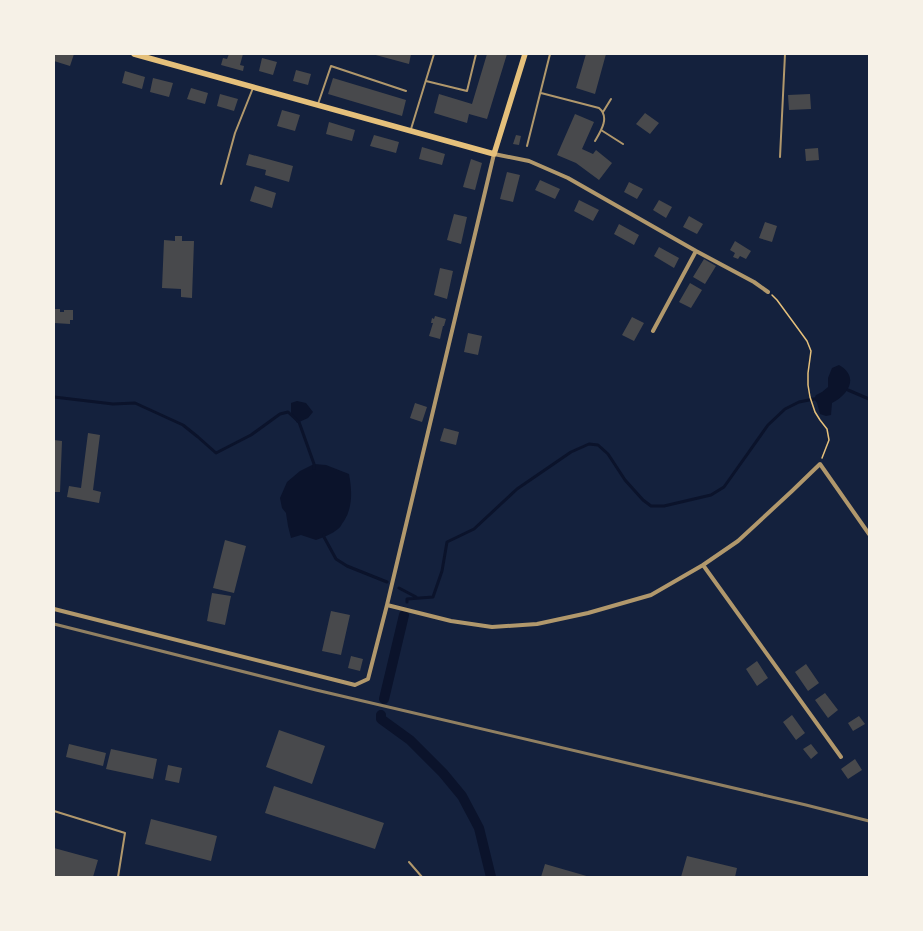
<svg xmlns="http://www.w3.org/2000/svg" width="923" height="931" font-family="'DejaVu Sans',sans-serif">
<style>
.water{fill:#0b132b}
.lines{fill:none;stroke-linecap:round;stroke-linejoin:round}
.stream{stroke:#0b132b;stroke-width:3}
.canal{stroke:#0b132b;stroke-width:10}
.building{fill:#48494c}
.path{stroke:#e5c07b;stroke-width:1.5}
.service{stroke:#b1986c;stroke-width:2}
.minor{stroke:#b1986c;stroke-width:4}
.secondary{stroke:#e5c07b;stroke-width:5.5}
.rail{stroke:#918062;stroke-width:3}
</style>
<rect width="100%" height="100%" fill="#14213d"/>
<path class="water" d="M 839,365 C 860,377 848,395 832,403 L 831,415 L 826,416 L 820,414 L 817,403 L 814,399 L 816,395 L 822,392 L 828,387 L 828,378 L 832,368 Z
M 297,401 L 306,403 L 313,412 L 308,418 L 297,423 L 291,413 L 291,403 Z
M 314,464 L 326,465 L 349,474 C 352,490 353,507 344,521 C 342,523 341,527 338,529 C 332,534 324,537 316,540 L 301,535 L 291,538 L 288,526 L 286,513 L 282,508 L 280,498 L 287,482 L 300,471 Z"/>
<g class="lines">
<path class="stream" d="M 848,390 L 869,399
M 54,397 L 113,404 L 135,403 L 183,425 L 198,437 L 216,453 L 251,435 L 280,414 L 288,412 L 299,422 L 314,464 L 314,468
M 324,535 L 324,537 L 336,559 L 347,566 L 387,582
M 399,588 L 416,597
M 407,602 L 407,599 L 433,597 L 442,571 L 447,542 L 474,529 L 517,489 L 571,452 L 589,444 L 598,445 L 608,454 L 625,480 L 643,500 L 651,506 L 664,506 L 711,495 L 724,487 L 768,425 L 785,409 L 799,402 L 814,399"/>
<path class="canal" d="M 384,699 L 404,615
M 381,715 L 381,719 L 410,740 L 443,773 L 462,796 L 479,828 L 491,877"/>
</g>
<path class="building" d="M 54,54 L 74,54 L 70,66 L 54,61 Z
M 229,54 L 243,54 L 240,65 L 244,66 L 243,71 L 221,65 L 223,58 L 227,59 Z
M 372,54 L 411,54 L 409,64 Z
M 487,54 L 507,54 L 487,119 L 469,114 L 467,123 L 434,113 L 439,94 L 472,104 Z
M 586,54 L 606,54 L 595,94 L 576,88 Z
M 262,58 L 277,62 L 273,75 L 259,71 Z
M 296,70 L 311,74 L 308,85 L 293,81 Z
M 125,71 L 145,77 L 142,89 L 122,83 Z
M 153,78 L 173,83 L 169,97 L 150,92 Z
M 333,78 L 406,100 L 402,116 L 328,94 Z
M 191,88 L 208,93 L 205,104 L 187,99 Z
M 220,94 L 238,99 L 234,111 L 217,106 Z
M 810,94 L 811,109 L 789,110 L 788,95 Z
M 282,110 L 300,115 L 295,131 L 277,126 Z
M 645,113 L 659,123 L 650,134 L 636,124 Z
M 575,114 L 594,122 L 582,149 L 593,154 L 596,150 L 612,163 L 599,180 L 576,163 L 557,155 Z
M 329,122 L 355,130 L 352,141 L 326,134 Z
M 374,135 L 399,142 L 396,153 L 370,146 Z
M 516,135 L 521,136 L 519,145 L 513,144 Z
M 422,147 L 445,154 L 442,165 L 419,159 Z
M 818,148 L 819,160 L 806,161 L 805,149 Z
M 249,154 L 293,166 L 289,182 L 265,175 L 266,170 L 246,165 Z
M 471,159 L 482,163 L 475,190 L 463,187 Z
M 507,172 L 520,175 L 513,202 L 500,199 Z
M 540,180 L 560,189 L 555,199 L 535,190 Z
M 629,182 L 643,189 L 637,199 L 624,192 Z
M 255,186 L 276,193 L 272,208 L 250,201 Z
M 579,200 L 599,210 L 593,221 L 574,211 Z
M 659,200 L 672,207 L 666,218 L 653,210 Z
M 454,214 L 467,217 L 461,244 L 447,240 Z
M 689,216 L 703,224 L 697,234 L 683,227 Z
M 765,222 L 777,226 L 772,242 L 759,238 Z
M 619,224 L 639,235 L 634,245 L 614,234 Z
M 175,236 L 182,236 L 182,241 L 194,241 L 192,298 L 181,297 L 181,289 L 162,288 L 164,240 L 175,241 Z
M 735,241 L 751,251 L 746,259 L 740,256 L 738,259 L 733,257 L 735,253 L 730,250 Z
M 659,247 L 679,258 L 674,268 L 654,256 Z
M 704,259 L 716,266 L 705,284 L 693,277 Z
M 440,268 L 453,271 L 447,299 L 434,295 Z
M 690,283 L 702,290 L 691,308 L 679,302 Z
M 54,309 L 60,309 L 60,312 L 64,312 L 64,310 L 73,310 L 73,320 L 70,320 L 70,324 L 54,323 Z
M 435,316 L 446,319 L 444,326 L 443,326 L 440,339 L 429,336 L 433,323 L 431,323 L 432,318 L 434,319 Z
M 632,317 L 644,323 L 634,341 L 622,335 Z
M 468,333 L 482,336 L 478,355 L 464,352 Z
M 415,403 L 427,407 L 422,422 L 410,418 Z
M 444,428 L 459,432 L 456,445 L 440,441 Z
M 88,433 L 100,435 L 93,490 L 101,492 L 99,503 L 67,497 L 69,486 L 81,488 Z
M 54,440 L 62,441 L 60,492 L 54,492 Z
M 225,540 L 246,546 L 234,593 L 213,588 Z
M 212,593 L 231,596 L 225,625 L 207,621 Z
M 331,611 L 350,615 L 341,655 L 322,651 Z
M 351,656 L 363,659 L 360,671 L 348,668 Z
M 757,661 L 768,678 L 757,686 L 746,669 Z
M 806,664 L 819,683 L 808,691 L 795,672 Z
M 825,693 L 838,710 L 828,718 L 815,700 Z
M 792,715 L 805,733 L 796,740 L 783,722 Z
M 859,716 L 865,724 L 853,731 L 848,723 Z
M 279,730 L 325,746 L 312,784 L 266,767 Z
M 69,744 L 106,753 L 103,766 L 66,757 Z
M 811,744 L 818,753 L 811,759 L 803,749 Z
M 111,749 L 157,759 L 153,779 L 106,769 Z
M 855,759 L 862,770 L 848,779 L 841,769 Z
M 168,765 L 182,768 L 179,783 L 165,780 Z
M 274,786 L 384,823 L 375,849 L 265,813 Z
M 151,819 L 217,836 L 211,861 L 145,844 Z
M 54,848 L 98,860 L 93,877 L 54,877 Z
M 687,856 L 737,868 L 735,877 L 681,877 Z
M 545,864 L 590,877 L 541,877 Z"/>
<g class="lines">
<path class="path" d="M 772,295 L 777,300 L 799,330 L 807,341 L 811,351 L 808,373 L 808,385 L 810,397 L 815,412 L 820,420 L 827,429 L 829,440 L 822,458"/>
<path class="service" d="M 426,81 L 467,91 L 476,54
M 541,93 L 599,108 C 610,117 601,131 595,141
M 318,104 L 331,66 L 406,91
M 603,112 L 611,99
M 411,129 L 434,54
M 601,130 L 623,144
M 527,146 L 550,54
M 780,157 L 785,54
M 221,184 L 235,133 L 253,88
M 54,811 L 125,833 L 118,877
M 409,862 L 422,877"/>
<path class="minor" d="M 653,331 L 696,251
M 703,565 L 841,757
M 387,605 L 451,621 L 492,627 L 537,624 L 588,613 L 651,595 L 703,565 L 738,541 L 792,491 L 820,464 L 869,534
M 54,609 L 355,685 L 368,679 L 387,605 L 494,154 L 529,161 L 568,178 L 696,251 L 754,282 L 768,292"/>
<path class="secondary" d="M 134,54 L 494,154 L 525,54"/>
<path class="rail" d="M 54,624 L 316,690 L 806,805 L 869,821"/>
</g>
<rect width="923" height="931" fill="none" stroke="#f6f1e7" stroke-width="110"/>
</svg>
